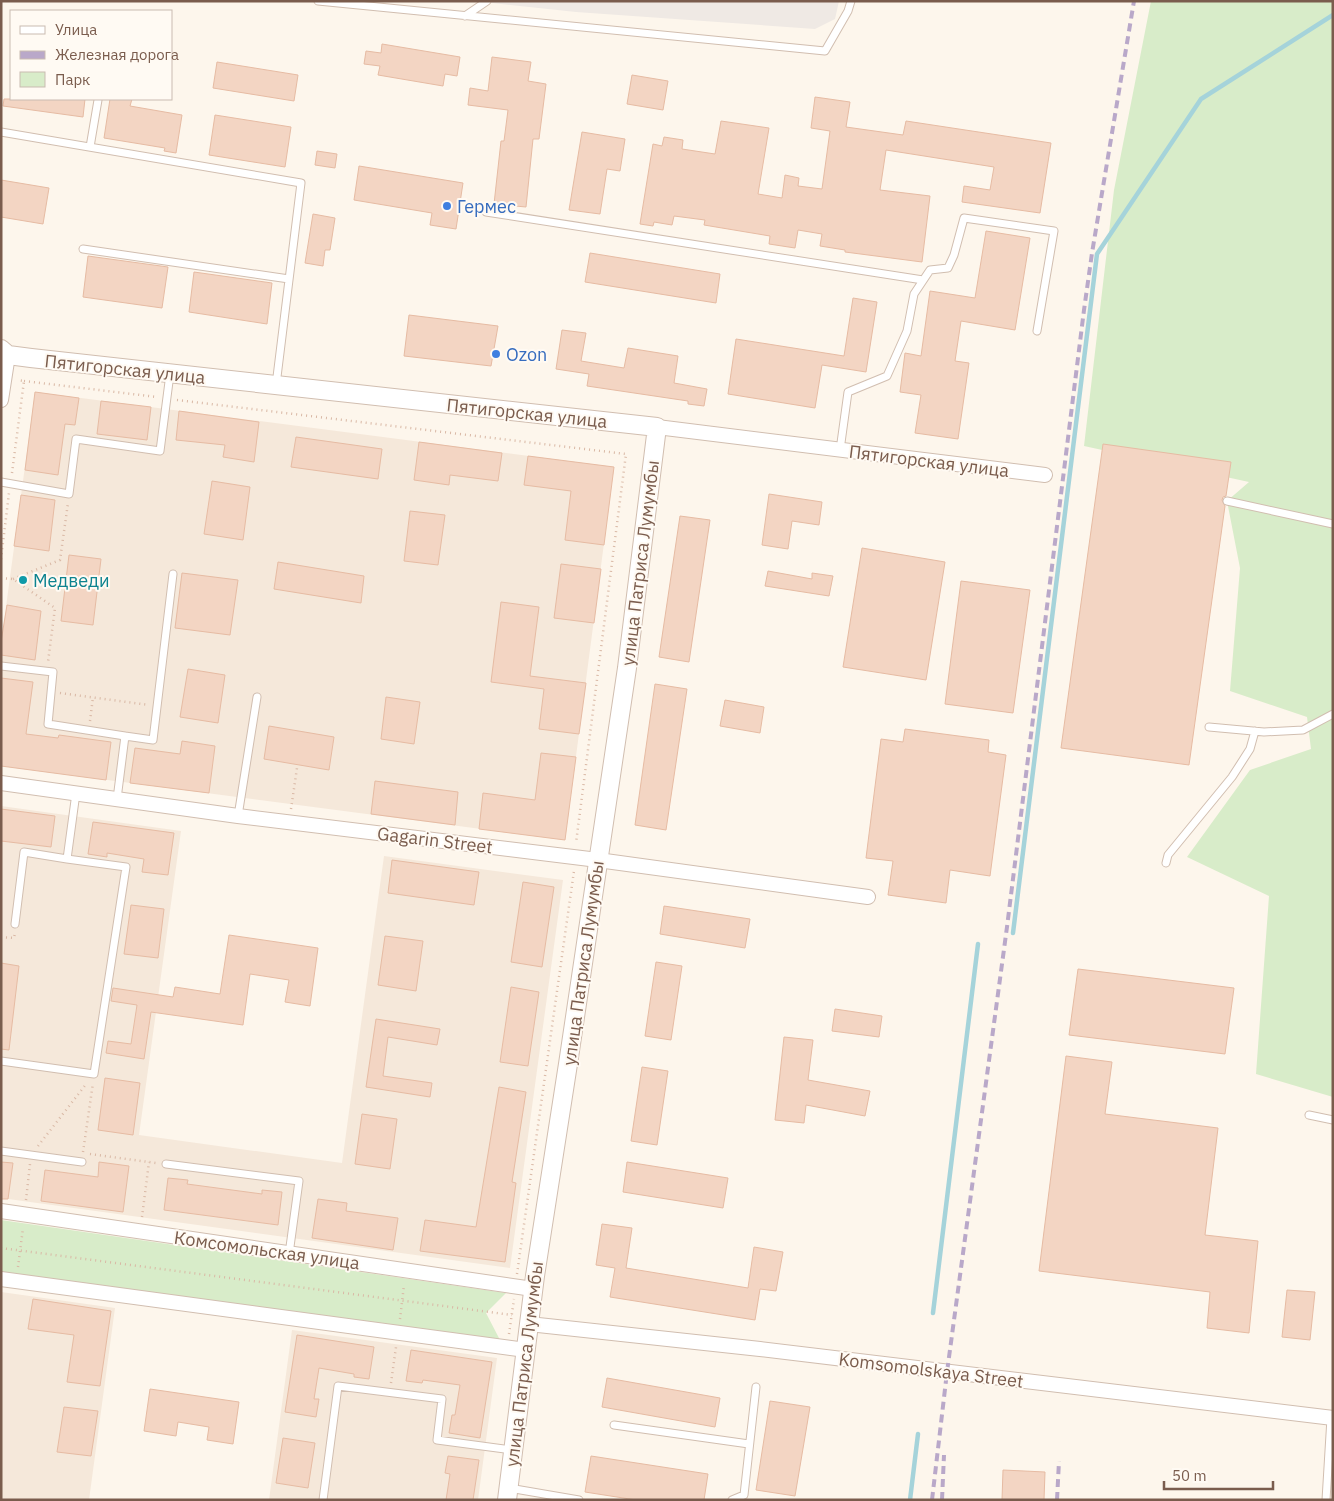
<svg xmlns="http://www.w3.org/2000/svg" width="1334" height="1501" font-family="'IBM Plex Sans',sans-serif">
<style>
.residential{fill:#f5e8da}
.industrial{fill:#efe9e4}
.green{fill:#d8ecc9}
.lines{fill:none;stroke-linecap:round;stroke-linejoin:round}
.stream{stroke:#a5d3da;stroke-width:4.5}
.building{fill:#f3d5c3;stroke:#e6bba3}
.service-casing{stroke:#d1beb0;stroke-width:9}
.minor-casing{stroke:#d1beb0;stroke-width:16}
.tertiary-casing{stroke:#d1beb0;stroke-width:20}
.path{stroke:#d9b8a5;stroke-width:2.5;stroke-dasharray:1 4;stroke-linecap:butt}
.service{stroke:#fff;stroke-width:7}
.minor{stroke:#fff;stroke-width:14}
.tertiary{stroke:#fff;stroke-width:18}
.rail{stroke:#b9a8c9;stroke-width:4;stroke-dasharray:8 5;stroke-linecap:butt}
.shop-dot{fill:#3f7fe0;stroke:#fffaf3;stroke-width:2}
.culture-dot{fill:#0f9aa8;stroke:#fffaf3;stroke-width:2}
.labels{text-anchor:middle;dominant-baseline:central;stroke-width:4;stroke-linejoin:round;paint-order:stroke}
.shop-label{font-size:18px;fill:#366cbe;stroke:#fffaf3;text-anchor:start}
.street-label{font-size:18px;fill:#7a5c4d;stroke:#fffaf3}
.culture-label{font-size:18px;fill:#0d838f;stroke:#fffaf3;text-anchor:start}
</style>
<rect width="100%" height="100%" fill="#fdf6ec"/>
<path class="residential" d="M 35,392 L 614,467 L 565,840 L 1,766 L 1,644 Z
M 1,806 L 181,831 L 139,1135 L 342,1163 L 384,856 L 563,880 L 510,1268 L 1,1198 Z
M 1,1292 L 115,1308 L 89,1500 L 1,1500 Z
M 292,1330 L 497,1358 L 478,1500 L 269,1500 Z"/>
<path class="industrial" d="M 474,1 L 839,1 L 835,19 L 815,29 L 576,12 Z"/>
<path class="green" d="M 1151,1 L 1333,1 L 1333,1097 L 1256,1074 L 1269,896 L 1187,857 L 1250,770 L 1311,749 L 1307,717 L 1230,691 L 1240,568 L 1227,501 L 1249,482 L 1084,446 L 1114,190 Z
M 1,1220 L 506,1293 L 486,1313 L 500,1340 L 1,1273 Z"/>
<g class="lines">
<path class="stream" d="M 1013,933 L 1097,254 L 1201,99 L 1333,15
M 933,1313 L 978,944
M 910,1500 L 918,1434"/>
</g>
<path class="building" d="M 382,44 L 460,57 L 457,76 L 445,74 L 443,86 L 378,75 L 380,66 L 364,64 L 366,51 L 381,53 Z
M 492,57 L 531,62 L 528,81 L 546,84 L 539,139 L 533,139 L 526,207 L 494,204 L 501,141 L 504,141 L 508,110 L 468,105 L 470,88 L 488,91 Z
M 217,62 L 298,75 L 294,101 L 213,88 Z
M 632,75 L 668,81 L 663,110 L 627,104 Z
M 815,97 L 850,102 L 846,127 L 903,135 L 906,121 L 1051,143 L 1040,213 L 962,202 L 964,186 L 990,190 L 994,167 L 886,150 L 880,190 L 930,196 L 922,262 L 845,252 L 845,250 L 820,246 L 822,234 L 798,230 L 795,248 L 769,244 L 770,236 L 704,225 L 705,220 L 674,216 L 672,225 L 654,222 L 653,226 L 640,224 L 653,144 L 662,146 L 664,137 L 683,140 L 682,149 L 715,154 L 721,121 L 769,128 L 758,194 L 782,198 L 785,175 L 799,178 L 798,186 L 822,189 L 830,131 L 811,128 Z
M 4,99 L 85,99 L 83,117 L 3,106 Z
M 110,99 L 132,99 L 130,106 L 182,115 L 176,153 L 164,151 L 165,148 L 104,138 Z
M 215,115 L 291,127 L 285,167 L 209,155 Z
M 582,132 L 625,139 L 620,171 L 607,169 L 600,214 L 569,210 Z
M 317,151 L 337,154 L 335,168 L 315,165 Z
M 359,166 L 463,183 L 456,229 L 430,225 L 432,213 L 354,200 Z
M 1,180 L 49,188 L 43,224 L 1,217 Z
M 313,214 L 335,218 L 330,250 L 325,250 L 323,266 L 305,263 Z
M 986,231 L 1030,238 L 1015,330 L 961,321 L 955,361 L 969,363 L 958,439 L 915,433 L 921,395 L 900,392 L 905,353 L 921,356 L 930,291 L 975,298 Z
M 590,253 L 720,274 L 716,303 L 585,282 Z
M 88,256 L 168,267 L 162,308 L 83,297 Z
M 194,272 L 272,283 L 267,324 L 189,312 Z
M 853,298 L 877,302 L 866,372 L 822,365 L 815,408 L 728,394 L 736,339 L 844,356 Z
M 409,315 L 498,326 L 491,366 L 404,356 Z
M 562,330 L 586,333 L 581,361 L 624,368 L 628,348 L 678,356 L 674,383 L 707,389 L 704,406 L 688,404 L 688,401 L 587,386 L 589,374 L 556,369 Z
M 35,392 L 79,398 L 75,425 L 65,424 L 58,475 L 25,470 Z
M 101,401 L 151,407 L 147,440 L 97,434 Z
M 179,411 L 259,422 L 254,462 L 223,457 L 225,445 L 176,440 Z
M 296,437 L 382,449 L 378,479 L 291,467 Z
M 419,442 L 502,453 L 498,481 L 450,475 L 449,485 L 414,480 Z
M 1103,444 L 1231,462 L 1226,496 L 1223,497 L 1222,500 L 1225,506 L 1189,765 L 1061,748 Z
M 528,456 L 614,467 L 604,545 L 565,540 L 571,491 L 524,485 Z
M 212,481 L 250,487 L 243,540 L 204,534 Z
M 769,494 L 822,502 L 819,525 L 792,521 L 788,549 L 762,545 Z
M 21,495 L 55,500 L 49,551 L 14,546 Z
M 410,511 L 445,515 L 438,565 L 404,561 Z
M 680,516 L 710,520 L 689,662 L 659,657 Z
M 862,548 L 945,562 L 926,680 L 843,667 Z
M 69,555 L 101,559 L 93,625 L 61,621 Z
M 278,562 L 364,576 L 361,603 L 274,589 Z
M 561,564 L 601,569 L 594,623 L 554,618 Z
M 768,571 L 812,579 L 812,573 L 833,576 L 829,596 L 765,586 Z
M 182,573 L 238,580 L 230,635 L 175,628 Z
M 961,581 L 1030,590 L 1013,713 L 945,704 Z
M 501,602 L 539,607 L 530,676 L 586,683 L 579,734 L 539,729 L 544,689 L 491,682 Z
M 7,605 L 41,611 L 35,660 L 1,655 L 1,642 Z
M 188,669 L 225,675 L 218,723 L 180,717 Z
M 1,678 L 33,682 L 26,734 L 58,738 L 59,735 L 111,742 L 106,780 L 1,766 Z
M 655,684 L 687,689 L 666,830 L 635,825 Z
M 386,697 L 420,702 L 414,744 L 381,739 Z
M 725,700 L 764,707 L 760,733 L 720,726 Z
M 269,726 L 334,737 L 329,770 L 264,759 Z
M 905,729 L 989,740 L 988,752 L 1006,755 L 990,876 L 950,870 L 946,903 L 888,895 L 893,861 L 866,858 L 881,739 L 903,742 Z
M 182,741 L 215,746 L 209,793 L 130,783 L 135,748 L 180,754 Z
M 541,753 L 576,757 L 565,840 L 479,829 L 483,793 L 535,800 Z
M 375,781 L 458,792 L 455,825 L 371,814 Z
M 1,809 L 55,816 L 51,847 L 1,841 Z
M 93,822 L 174,833 L 168,875 L 142,872 L 144,859 L 107,853 L 107,857 L 88,854 Z
M 392,860 L 479,872 L 474,905 L 388,893 Z
M 523,882 L 554,887 L 542,967 L 511,962 Z
M 131,905 L 164,909 L 158,958 L 124,954 Z
M 664,906 L 750,919 L 745,948 L 660,934 Z
M 229,935 L 318,948 L 310,1006 L 285,1002 L 289,980 L 250,974 L 243,1025 L 151,1012 L 144,1059 L 106,1053 L 108,1041 L 131,1044 L 137,1005 L 111,1001 L 113,988 L 173,997 L 175,987 L 220,994 Z
M 385,936 L 423,941 L 416,991 L 378,985 Z
M 656,962 L 682,966 L 671,1040 L 645,1036 Z
M 1,963 L 19,966 L 9,1050 L 1,1049 Z
M 1078,969 L 1234,988 L 1225,1054 L 1069,1035 Z
M 511,987 L 539,992 L 528,1066 L 500,1062 Z
M 835,1009 L 882,1016 L 879,1037 L 832,1031 Z
M 376,1019 L 440,1029 L 437,1045 L 388,1037 L 383,1076 L 432,1083 L 430,1097 L 366,1087 Z
M 784,1037 L 813,1040 L 808,1080 L 870,1091 L 865,1116 L 806,1105 L 804,1123 L 775,1120 Z
M 1066,1056 L 1112,1062 L 1105,1114 L 1218,1128 L 1205,1235 L 1258,1241 L 1249,1333 L 1207,1328 L 1210,1292 L 1039,1271 Z
M 642,1067 L 668,1071 L 657,1145 L 631,1141 Z
M 105,1078 L 140,1083 L 133,1135 L 98,1130 Z
M 499,1087 L 526,1092 L 512,1182 L 516,1183 L 505,1262 L 420,1251 L 425,1220 L 476,1227 Z
M 362,1114 L 397,1119 L 390,1169 L 355,1164 Z
M 1,1162 L 13,1163 L 8,1199 L 1,1199 Z
M 99,1162 L 129,1166 L 123,1212 L 41,1201 L 45,1170 L 98,1177 Z
M 627,1162 L 728,1178 L 723,1208 L 623,1192 Z
M 168,1178 L 188,1180 L 187,1184 L 262,1194 L 262,1190 L 282,1192 L 278,1225 L 164,1210 Z
M 318,1199 L 347,1203 L 346,1211 L 398,1218 L 393,1250 L 312,1238 Z
M 602,1224 L 632,1228 L 626,1268 L 748,1288 L 754,1247 L 783,1252 L 776,1291 L 760,1289 L 755,1320 L 610,1297 L 615,1268 L 596,1265 Z
M 1287,1290 L 1315,1292 L 1310,1340 L 1282,1337 Z
M 33,1299 L 111,1311 L 100,1386 L 67,1382 L 74,1335 L 28,1329 Z
M 297,1335 L 374,1347 L 369,1379 L 354,1377 L 354,1374 L 319,1368 L 314,1399 L 319,1399 L 316,1417 L 285,1412 Z
M 411,1350 L 492,1362 L 480,1438 L 449,1433 L 452,1415 L 455,1415 L 460,1385 L 423,1380 L 422,1383 L 406,1381 Z
M 607,1378 L 720,1398 L 715,1427 L 602,1407 Z
M 150,1389 L 239,1402 L 233,1444 L 207,1440 L 209,1427 L 178,1422 L 176,1436 L 144,1431 Z
M 770,1401 L 810,1407 L 795,1496 L 756,1490 Z
M 64,1407 L 98,1411 L 91,1456 L 57,1452 Z
M 283,1438 L 315,1443 L 308,1488 L 276,1483 Z
M 448,1456 L 479,1460 L 473,1500 L 446,1500 L 450,1474 L 445,1473 Z
M 591,1456 L 708,1474 L 704,1500 L 636,1500 L 585,1492 Z
M 1003,1470 L 1045,1472 L 1044,1500 L 1002,1500 Z"/>
<g class="lines">
<defs>
<path id="service" d="M 318,1 L 825,51 L 848,11 L 851,1
M 465,16 L 487,1
M 1,132 L 301,183 L 276,385
M 90,147 L 98,100
M 486,212 L 923,280
M 83,249 L 289,279
M 840,450 L 848,392 L 887,376 L 907,331 L 914,294 L 930,270 L 948,268 L 954,255 L 964,218 L 1054,231 L 1037,331
M 1,482 L 69,494 L 76,439 L 160,451 L 170,374
M 1227,501 L 1333,524
M 1,666 L 53,672 L 48,724 L 125,736
M 1209,727 L 1264,732 L 1303,730 L 1333,714
M 117,799 L 125,736 L 153,740 L 173,574
M 238,816 L 257,697
M 1166,863 L 1168,855 L 1232,777 L 1250,749 L 1255,731
M 15,924 L 24,852 L 67,859
M 1,1061 L 94,1074 L 126,867 L 67,859 L 76,793
M 1309,1115 L 1333,1120
M 1,1151 L 82,1162
M 166,1164 L 299,1181 L 289,1254
M 614,1425 L 749,1444
M 509,1488 L 579,1500
M 323,1500 L 338,1386 L 442,1399 L 437,1440 L 512,1450
M 732,1500 L 744,1495 L 756,1387
M 1326,1500 L 1331,1418"/>
<path id="minor" d="M 1,355 L 8,355 L 1,400
M 657,427 L 1045,475
M 1,783 L 238,816 L 598,860 L 868,897
M 1,1211 L 533,1289
M 1,1279 L 526,1350
M 529,1324 L 760,1349 L 1333,1418"/>
<path id="tertiary" d="M 1,349 L 8,355 L 31,358 L 657,427 L 627,668 L 568,1064 L 535,1276 L 507,1500"/>
</defs>
<use href="#service" class="service-casing"/>
<use href="#minor" class="minor-casing"/>
<use href="#tertiary" class="tertiary-casing"/>
<path class="path" d="M 24,381 L 157,397
M 177,400 L 626,454 L 576,843
M 12,473 L 24,381 L 17,380
M 1,559 L 9,493
M 1,578 L 13,579 L 55,608 L 48,662
M 13,579 L 60,560 L 68,503
M 60,693 L 149,705
M 90,721 L 93,697
M 291,809 L 297,768
M 1,937 L 14,938 L 15,933
M 38,1146 L 87,1083
M 83,1152 L 93,1083
M 90,1154 L 156,1163
M 26,1200 L 30,1164
M 142,1217 L 149,1162
M 1,1248 L 512,1315
M 18,1267 L 23,1228
M 517,1274 L 574,871
M 400,1319 L 404,1285
M 509,1334 L 514,1299
M 391,1383 L 396,1347"/>
<use href="#service" class="service"/>
<use href="#minor" class="minor"/>
<use href="#tertiary" class="tertiary"/>
<path class="rail" d="M 932,1500 L 947,1372 L 1007,927 L 1084,310 L 1092,253 L 1134,1
M 942,1500 L 944,1455
M 1057,1500 L 1059,1461"/>
</g>
<g class="shop-dot">
<circle cx="447" cy="206" r="5"/>
<circle cx="496" cy="354" r="5"/>
</g>
<circle class="culture-dot" cx="23" cy="580" r="5"/>
<g class="labels">
<g class="shop-label">
<text x="457" y="206">Гермес</text>
<text x="506" y="354">Ozon</text>
</g>
<g class="street-label">
<text transform="translate(125 369) rotate(6)">Пятигорская улица</text>
<text transform="translate(527 413) rotate(6)">Пятигорская улица</text>
<text transform="translate(929 461) rotate(7)">Пятигорская улица</text>
<text transform="translate(640 563) rotate(-83)">улица Патриса Лумумбы</text>
<text transform="translate(435 840) rotate(7)">Gagarin Street</text>
<text transform="translate(583 963) rotate(-82)">улица Патриса Лумумбы</text>
<text transform="translate(267 1250) rotate(8)">Комсомольская улица</text>
<text transform="translate(524 1364) rotate(-83)">улица Патриса Лумумбы</text>
<text transform="translate(931 1370) rotate(7)">Komsomolskaya Street</text>
</g>
<g class="culture-label">
<text x="33" y="580">Медведи</text>
</g>
</g>
<rect width="1334" height="1501" fill="none" stroke="#7a5c4d" stroke-width="5"/>
<rect x="10" y="10" width="162" height="90" fill="#fffaf3" stroke="#cabbb1"/>
<rect x="20" y="26" width="25" height="8" fill="#ffffff" stroke="#cabbb1"/>
<text x="55" y="35" font-size="15" fill="#7a5c4d">Улица</text>
<rect x="20" y="51" width="25" height="8" fill="#b9a8c9" stroke="#cabbb1"/>
<text x="55" y="60" font-size="15" fill="#7a5c4d">Железная дорога</text>
<rect x="20" y="72" width="25" height="15" fill="#d8ecc9" stroke="#cabbb1"/>
<text x="55" y="85" font-size="15" fill="#7a5c4d">Парк</text>
<path d="M1164 1481v8h109v-8" fill="none" stroke="#7a5c4d" stroke-width="2.5"/>
<text x="1172" y="1481" font-size="15" fill="#7a5c4d" stroke="#fffaf3" stroke-width="4" paint-order="stroke">50 m</text>
</svg>
